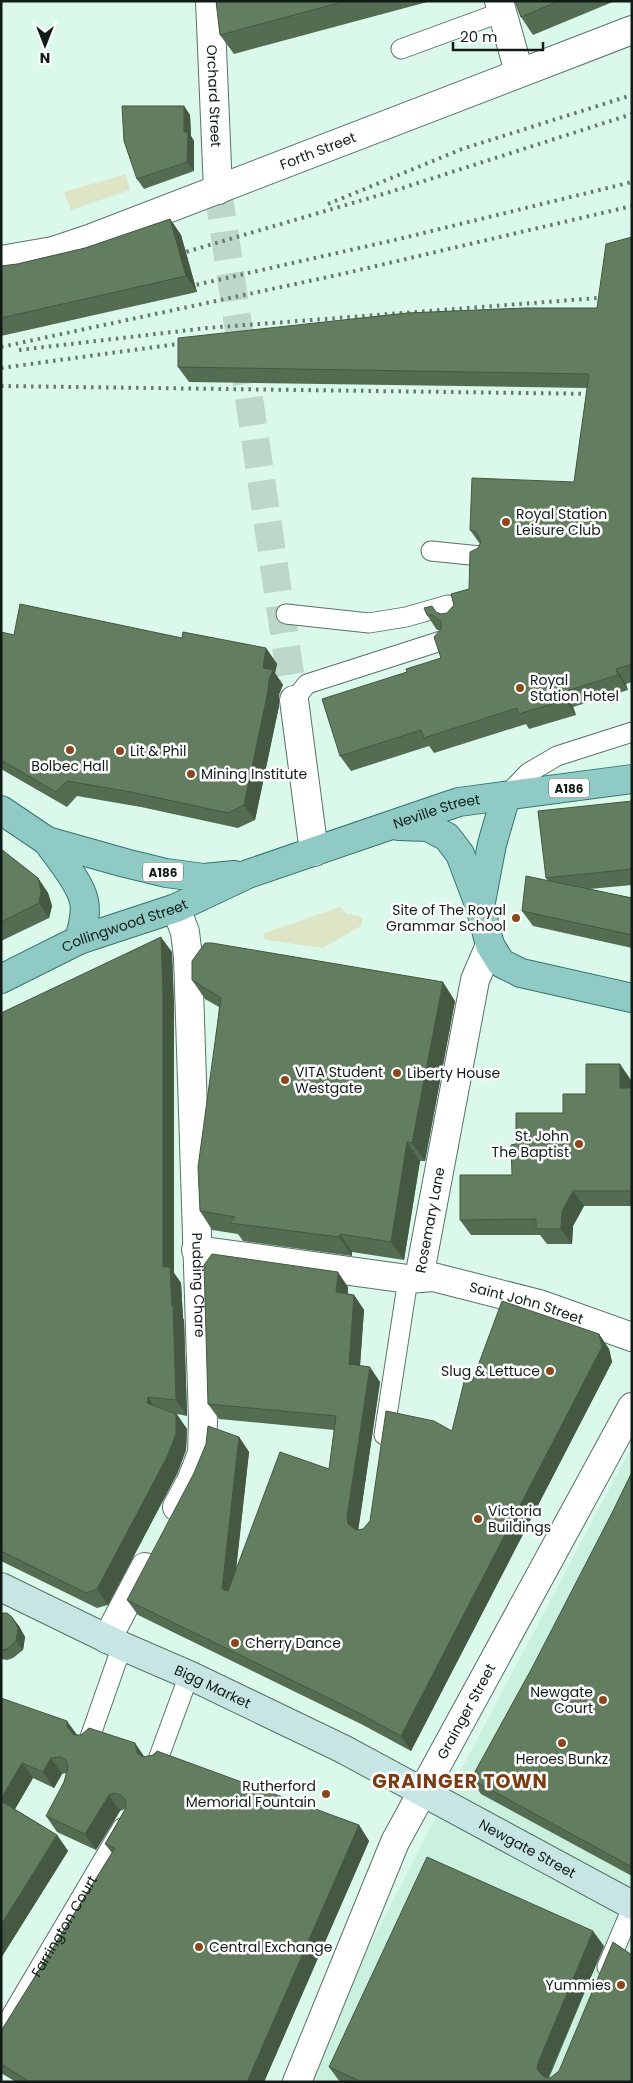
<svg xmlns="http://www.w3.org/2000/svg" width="633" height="2083" font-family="Poppins,sans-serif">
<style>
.built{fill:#caf0de}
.green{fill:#dde5c6}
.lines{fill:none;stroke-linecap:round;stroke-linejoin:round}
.minor-tunnel{stroke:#bdd8cb;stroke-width:28;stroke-dasharray:28 14;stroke-linecap:butt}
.service-casing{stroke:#577266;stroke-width:21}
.pedestrian-casing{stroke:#577266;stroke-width:30}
.minor-casing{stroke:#577266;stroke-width:30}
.tertiary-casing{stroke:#577266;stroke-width:30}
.secondary-casing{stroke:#577266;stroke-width:30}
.primary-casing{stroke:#33766f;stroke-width:30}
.service{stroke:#fff;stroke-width:19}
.pedestrian{stroke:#fff;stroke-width:28}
.minor{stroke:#fff;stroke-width:28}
.tertiary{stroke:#fff;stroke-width:28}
.secondary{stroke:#c7e5e2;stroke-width:28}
.primary{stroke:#8fcac5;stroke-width:28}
.rail{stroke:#677a71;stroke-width:4;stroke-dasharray:2.5 5;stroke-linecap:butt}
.wall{fill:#546c52}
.shaded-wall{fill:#455842}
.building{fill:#627d5f;stroke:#455842}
.poi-dot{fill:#8b471b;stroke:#fefefe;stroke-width:2}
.labels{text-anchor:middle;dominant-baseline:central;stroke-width:5;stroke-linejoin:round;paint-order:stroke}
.shield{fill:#fefefe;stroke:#58605c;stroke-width:1}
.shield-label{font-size:12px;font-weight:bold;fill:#111c17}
.street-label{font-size:14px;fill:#111c17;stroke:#fefefe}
.poi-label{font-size:14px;fill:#111c17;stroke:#fefefe;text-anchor:start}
.district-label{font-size:19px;font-weight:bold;letter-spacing:1px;fill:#7a3d13;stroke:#fefefe}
</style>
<rect width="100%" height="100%" fill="#dbf9eb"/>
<path class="built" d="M 632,1446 L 632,2082 L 300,2082 L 422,1844 Z"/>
<path class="green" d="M 126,174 L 130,190 L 71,210 L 64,192 Z
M 340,907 L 347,914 L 360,916 L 363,920 L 361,926 L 323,948 L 267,940 L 264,938 L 264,933 Z"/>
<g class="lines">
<path class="minor-tunnel" d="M 218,190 L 294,700"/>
<defs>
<g id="service">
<path d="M 401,49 L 502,12"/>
<path d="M 431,551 L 480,556"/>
<path d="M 286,614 L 369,623 L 406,617 L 448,605 L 453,618"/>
<path d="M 294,700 L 307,684 L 441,641"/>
<path d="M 506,796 L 528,773 L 557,756 L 632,732"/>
<path d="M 384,1435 L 408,1279"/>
<path d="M 89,1740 L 122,1646"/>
<path d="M 157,1762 L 189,1675"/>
<path d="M 607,1967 L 632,1908"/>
<path id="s1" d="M 1,2033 L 122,1828"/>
</g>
<g id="pedestrian">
<path id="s2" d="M 419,1278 L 475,980 L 490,945"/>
</g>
<g id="minor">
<path id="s3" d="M 210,1 L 218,190"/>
<path d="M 499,1 L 519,72"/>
<path d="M 294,700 L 314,852"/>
<path id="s4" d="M 176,908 L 185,932 L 188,957 L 203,1421 L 202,1453 L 191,1481 L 177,1507"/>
<path id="s5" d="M 196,1250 L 408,1279 L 433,1277 L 539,1304 L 632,1337"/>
<path d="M 107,1639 L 145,1567"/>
</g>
<g id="tertiary">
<path id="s6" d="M 1,260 L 53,251 L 89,239 L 632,30"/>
<path id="s7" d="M 297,2082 L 395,1842 L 632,1407"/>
</g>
<g id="secondary">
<path id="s8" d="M 1,1587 L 122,1646 L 189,1675 L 343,1749 L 632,1905"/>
</g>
<g id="primary">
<path d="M 1,810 L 47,841 L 125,863 L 166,873 L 204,878 L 234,875"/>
<path d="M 398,826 L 428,827 L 447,837 L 460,854 L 480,907 L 490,945 L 501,963 L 521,973 L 632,998"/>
<path d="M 47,841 C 58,857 80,882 84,901 C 87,914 82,928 79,940"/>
<path d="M 480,907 L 492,844 L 506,796"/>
<path id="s9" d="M 1,979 L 79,940 L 176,908 L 248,874 L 444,807 L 459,802 L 632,779"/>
</g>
</defs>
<use href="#service" class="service-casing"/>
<use href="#pedestrian" class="pedestrian-casing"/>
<use href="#minor" class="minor-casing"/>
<use href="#tertiary" class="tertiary-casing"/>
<use href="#secondary" class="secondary-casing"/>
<use href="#primary" class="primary-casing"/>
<use href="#service" class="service"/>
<use href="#pedestrian" class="pedestrian"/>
<use href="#minor" class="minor"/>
<use href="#tertiary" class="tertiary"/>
<use href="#secondary" class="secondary"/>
<use href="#primary" class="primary"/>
<path class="rail" d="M 328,204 L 462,149 L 632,95
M 172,256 L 390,192 L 632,114
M 182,288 L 399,239 L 632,182
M 1,347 L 342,274 L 632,206
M 19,350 L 207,328 L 611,297
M 1,368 L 192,342
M 1,386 L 598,394"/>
</g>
<path class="wall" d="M 216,1 L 431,1 L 234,54 L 220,35 Z
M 515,1 L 615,1 L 533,35 L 521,17 Z
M 184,106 L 190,115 L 191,136 L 194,141 L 194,171 L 144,189 L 137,179 Z
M 170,219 L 181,235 L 197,292 L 1,336 L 1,266 L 17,264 L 85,248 Z
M 632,237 L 632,682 L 626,684 L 628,690 L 573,707 L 576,715 L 529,729 L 526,724 L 434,753 L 429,746 L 351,771 L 340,756 L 407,672 L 441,658 L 440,630 L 437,630 L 427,615 L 436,612 L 441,614 L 447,613 L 469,589 L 480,544 L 470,530 L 574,482 L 587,388 L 189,382 L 178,367 L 597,308 Z
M 1,632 L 14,635 L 182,638 L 266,648 L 277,664 L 275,673 L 283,685 L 279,694 L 279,706 L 255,820 L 238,828 L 141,807 L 77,796 L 67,807 L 1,769 Z
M 632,801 L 632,885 L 590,889 L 632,898 L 632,948 L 533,926 L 522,911 L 548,881 L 546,878 Z
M 1,849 L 38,878 L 48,893 L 52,906 L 49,918 L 1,941 Z
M 172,952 L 174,1007 L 174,1273 L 181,1283 L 183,1318 L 184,1320 L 187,1416 L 177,1414 L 187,1429 L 186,1450 L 177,1474 L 108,1605 L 97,1608 L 1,1561 L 1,1013 Z
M 192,980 L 455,1001 L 425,1161 L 420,1161 L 404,1260 L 352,1252 L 352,1256 L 243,1241 L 238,1234 L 212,1230 L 200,1211 L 219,1007 L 205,999 Z
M 631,1080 L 632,1206 L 584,1206 L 573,1226 L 572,1244 L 547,1244 L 540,1235 L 471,1235 L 460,1220 L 512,1175 L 516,1144 L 563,1113 L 586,1094 Z
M 348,1287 L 348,1294 L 354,1295 L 364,1310 L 360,1366 L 380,1382 L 358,1530 L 363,1529 L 452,1431 L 472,1382 L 599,1334 L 609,1349 L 612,1362 L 411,1751 L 363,1725 L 138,1615 L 127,1600 L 239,1437 L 249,1452 L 236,1571 L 329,1469 L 334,1430 L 219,1419 L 208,1404 Z
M 632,1472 L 632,1876 L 481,1794 L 471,1779 L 532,1668 L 612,1513 Z
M 1,1613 L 19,1626 L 25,1637 L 23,1650 L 13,1658 L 7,1660 L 1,1659 Z
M 1,1698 L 78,1735 L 359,1825 L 369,1841 L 264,2082 L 16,2082 L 1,2073 L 1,2031 L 112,1853 L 105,1844 L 125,1809 L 120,1811 L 96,1850 L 57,1832 L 46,1816 L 64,1782 L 67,1773 L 62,1774 L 54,1788 L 33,1778 L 15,1809 L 57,1835 L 68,1851 L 1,1958 Z
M 604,1946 L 549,2078 L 632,2082 L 340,2082 L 329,2067 Z"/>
<path class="shaded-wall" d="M 184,106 L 190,115 L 191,136 L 194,141 L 194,171 L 187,162 L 184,132 Z
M 170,219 L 181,235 L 197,292 L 186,276 Z
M 266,648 L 277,664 L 275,673 L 283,685 L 279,694 L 279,706 L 255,820 L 244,805 L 263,668 Z
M 616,669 L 626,684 L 628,690 L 618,675 Z
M 563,692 L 573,707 L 576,715 L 565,700 Z
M 38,878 L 48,893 L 52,906 L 49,918 L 39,903 Z
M 161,937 L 172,952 L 174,1007 L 174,1273 L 181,1283 L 183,1318 L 184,1320 L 187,1416 L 176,1400 L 172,1306 L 163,1267 Z
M 443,982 L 455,1001 L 425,1161 L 412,1143 Z
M 620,1064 L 631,1080 L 631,1104 L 620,1088 Z
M 407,1142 L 420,1161 L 404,1260 L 391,1242 Z
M 573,1191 L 584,1206 L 573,1226 L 572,1244 L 561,1229 L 562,1211 Z
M 340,1234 L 352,1252 L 352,1256 L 339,1237 Z
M 338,1272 L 348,1287 L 346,1307 L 336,1292 Z
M 354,1295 L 364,1310 L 359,1379 L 349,1364 Z
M 599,1334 L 609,1349 L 612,1362 L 411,1751 L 401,1736 Z
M 370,1367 L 380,1382 L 358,1532 L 348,1524 L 347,1517 Z
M 148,1397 L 159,1413 L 147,1403 Z
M 176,1414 L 187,1429 L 186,1450 L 177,1474 L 108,1605 L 97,1589 Z
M 239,1437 L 249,1452 L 232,1604 L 222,1589 Z
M 12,1617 L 19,1626 L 25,1637 L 23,1650 L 16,1641 Z
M 67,1721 L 78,1736 L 78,1743 L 67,1727 Z
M 135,1743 L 146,1759 L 148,1769 L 137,1753 Z
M 51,1758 L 62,1774 L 54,1788 L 43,1772 Z
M 22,1763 L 33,1778 L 11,1816 L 1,1802 L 1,1799 Z
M 109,1795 L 120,1811 L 96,1850 L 85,1834 Z
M 359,1825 L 369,1841 L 264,2082 L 247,2082 Z
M 57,1835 L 68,1851 L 1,1958 L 1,1925 Z
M 593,1931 L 604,1946 L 546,2082 L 537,2069 L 538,2063 Z"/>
<path class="building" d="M 216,1 L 346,1 L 220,35 Z
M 515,1 L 559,1 L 521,17 Z
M 122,106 L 184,106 L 184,132 L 188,132 L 187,162 L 137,179 L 124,141 Z
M 170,219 L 186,276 L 1,318 L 1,266 L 17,264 L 85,248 Z
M 632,237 L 632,664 L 616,669 L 618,675 L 563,692 L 565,700 L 519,714 L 517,708 L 424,738 L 421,730 L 340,756 L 322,699 L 407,672 L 406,669 L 441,658 L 434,637 L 441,629 L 441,622 L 433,615 L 427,615 L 424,608 L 432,606 L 436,612 L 441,614 L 447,613 L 454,605 L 451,594 L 469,589 L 470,552 L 478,548 L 481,542 L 476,532 L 470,530 L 472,478 L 574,482 L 589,374 L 178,367 L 178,338 L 407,313 L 524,308 L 597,308 L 606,244 Z
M 20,604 L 182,638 L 183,632 L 266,648 L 263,668 L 273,670 L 269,679 L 268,691 L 244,805 L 228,813 L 131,792 L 67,781 L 56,792 L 1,760 L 1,632 L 14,635 Z
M 632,801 L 632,869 L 546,878 L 538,811 Z
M 1,849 L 38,878 L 41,891 L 39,903 L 1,922 Z
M 526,876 L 632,898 L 632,935 L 522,911 Z
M 161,937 L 163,991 L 163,1267 L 170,1267 L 172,1306 L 173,1304 L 176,1400 L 148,1397 L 147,1403 L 176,1414 L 176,1434 L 166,1459 L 97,1589 L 86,1593 L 1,1551 L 1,1013 Z
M 205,943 L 212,943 L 443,982 L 412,1143 L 407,1142 L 391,1242 L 340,1234 L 339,1237 L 230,1223 L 235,1217 L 200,1211 L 198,1167 L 221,998 L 192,980 L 192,961 Z
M 586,1064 L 620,1064 L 620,1088 L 632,1088 L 632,1191 L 573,1191 L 562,1211 L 561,1229 L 536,1229 L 536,1219 L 460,1220 L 460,1175 L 512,1175 L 511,1145 L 516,1144 L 516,1113 L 563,1113 L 563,1094 L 586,1094 Z
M 212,1254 L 338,1272 L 336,1292 L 354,1295 L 349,1364 L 370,1367 L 347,1517 L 348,1524 L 356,1530 L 363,1529 L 370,1521 L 386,1411 L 434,1421 L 452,1431 L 465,1378 L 472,1382 L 502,1301 L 599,1334 L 602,1347 L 401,1736 L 353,1710 L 127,1600 L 194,1473 L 206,1444 L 208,1426 L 239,1437 L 222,1589 L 228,1591 L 280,1452 L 329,1469 L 336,1416 L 208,1404 L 204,1265 Z
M 632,1472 L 632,1867 L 471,1779 L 532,1668 L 612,1513 Z
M 1,1613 L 7,1613 L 12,1617 L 18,1628 L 16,1641 L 7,1649 L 1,1650 Z
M 1,1698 L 67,1721 L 67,1727 L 74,1735 L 81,1735 L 89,1728 L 135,1743 L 137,1753 L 143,1757 L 153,1755 L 157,1751 L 359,1825 L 247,2082 L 30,2082 L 1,2064 L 1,2031 L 115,1848 L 105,1844 L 125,1810 L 126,1804 L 125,1799 L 120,1795 L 115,1793 L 109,1795 L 85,1834 L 46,1816 L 64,1782 L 68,1767 L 66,1760 L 61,1757 L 51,1758 L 43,1772 L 22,1763 L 1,1799 Z
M 1,1801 L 57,1835 L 1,1925 Z
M 427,1857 L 593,1931 L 538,2063 L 537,2069 L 544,2077 L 550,2078 L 559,2071 L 613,1942 L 632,1955 L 632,2082 L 362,2082 L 329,2067 Z"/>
<g class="poi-dot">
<circle cx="506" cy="522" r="5"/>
<circle cx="520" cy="688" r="5"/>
<circle cx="70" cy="750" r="5"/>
<circle cx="120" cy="751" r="5"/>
<circle cx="191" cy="774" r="5"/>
<circle cx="516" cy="918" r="5"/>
<circle cx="397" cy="1073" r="5"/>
<circle cx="285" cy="1080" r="5"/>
<circle cx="579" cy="1144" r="5"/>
<circle cx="550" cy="1371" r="5"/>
<circle cx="478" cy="1519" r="5"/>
<circle cx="235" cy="1643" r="5"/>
<circle cx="603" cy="1700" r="5"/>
<circle cx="562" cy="1743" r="5"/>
<circle cx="326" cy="1794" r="5"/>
<circle cx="199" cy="1947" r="5"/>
<circle cx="621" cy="1985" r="5"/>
</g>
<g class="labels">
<g class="shield">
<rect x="549" y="778.5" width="40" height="19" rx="4"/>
<rect x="143" y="862.5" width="40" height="19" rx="4"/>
</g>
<g class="shield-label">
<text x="569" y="788">A186</text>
<text x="163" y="872">A186</text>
</g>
<g class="street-label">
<text stroke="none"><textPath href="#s3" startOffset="95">Orchard Street</textPath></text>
<text stroke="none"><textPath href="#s6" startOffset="336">Forth Street</textPath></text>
<text stroke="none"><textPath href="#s9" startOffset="468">Neville Street</textPath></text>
<text stroke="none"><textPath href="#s9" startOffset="135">Collingwood Street</textPath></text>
<text stroke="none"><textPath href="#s2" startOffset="59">Rosemary Lane</textPath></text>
<text stroke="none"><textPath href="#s4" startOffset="379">Pudding Chare</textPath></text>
<text stroke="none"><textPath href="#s5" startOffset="336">Saint John Street</textPath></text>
<text stroke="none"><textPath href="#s8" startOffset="234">Bigg Market</textPath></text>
<text stroke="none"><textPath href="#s7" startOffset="408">Grainger Street</textPath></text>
<text stroke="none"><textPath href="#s8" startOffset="588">Newgate Street</textPath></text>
<text stroke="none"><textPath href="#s1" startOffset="124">Farrington Court</textPath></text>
</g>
<g class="poi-label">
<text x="516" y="514">Royal Station<tspan x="516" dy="16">Leisure Club</tspan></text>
<text x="530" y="680">Royal<tspan x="530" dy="16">Station Hotel</tspan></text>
<text x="130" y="751">Lit &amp; Phil</text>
<text x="70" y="766" text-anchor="middle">Bolbec Hall</text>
<text x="201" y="774">Mining Institute</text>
<text x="506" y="910" text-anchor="end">Site of The Royal<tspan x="506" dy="16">Grammar School</tspan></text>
<text x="295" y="1072">VITA Student<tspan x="295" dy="16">Westgate</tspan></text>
<text x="407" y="1073">Liberty House</text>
<text x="569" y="1136" text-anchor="end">St. John<tspan x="569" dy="16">The Baptist</tspan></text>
<text x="540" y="1371" text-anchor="end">Slug &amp; Lettuce</text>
<text x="488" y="1511">Victoria<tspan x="488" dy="16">Buildings</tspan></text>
<text x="245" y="1643">Cherry Dance</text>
<text x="593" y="1692" text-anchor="end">Newgate<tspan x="593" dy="16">Court</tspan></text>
<text x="562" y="1759" text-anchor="middle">Heroes Bunkz</text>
<text x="316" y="1786" text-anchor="end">Rutherford<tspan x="316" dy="16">Memorial Fountain</tspan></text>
<text x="209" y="1947">Central Exchange</text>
<text x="611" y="1985" text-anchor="end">Yummies</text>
</g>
<g class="district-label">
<text x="460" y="1781">GRAINGER TOWN</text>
</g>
</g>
<rect width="633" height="2083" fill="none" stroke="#111c17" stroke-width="5"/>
<g transform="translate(45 45) rotate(180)" stroke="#fefefe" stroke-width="4" paint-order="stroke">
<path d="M0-4L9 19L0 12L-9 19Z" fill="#111c17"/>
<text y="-8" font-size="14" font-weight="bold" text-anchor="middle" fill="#111c17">N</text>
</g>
<path d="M453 42v8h90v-8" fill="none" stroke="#111c17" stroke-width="2.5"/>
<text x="460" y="42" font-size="15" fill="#111c17" stroke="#fefefe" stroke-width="4" paint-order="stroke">20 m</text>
</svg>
